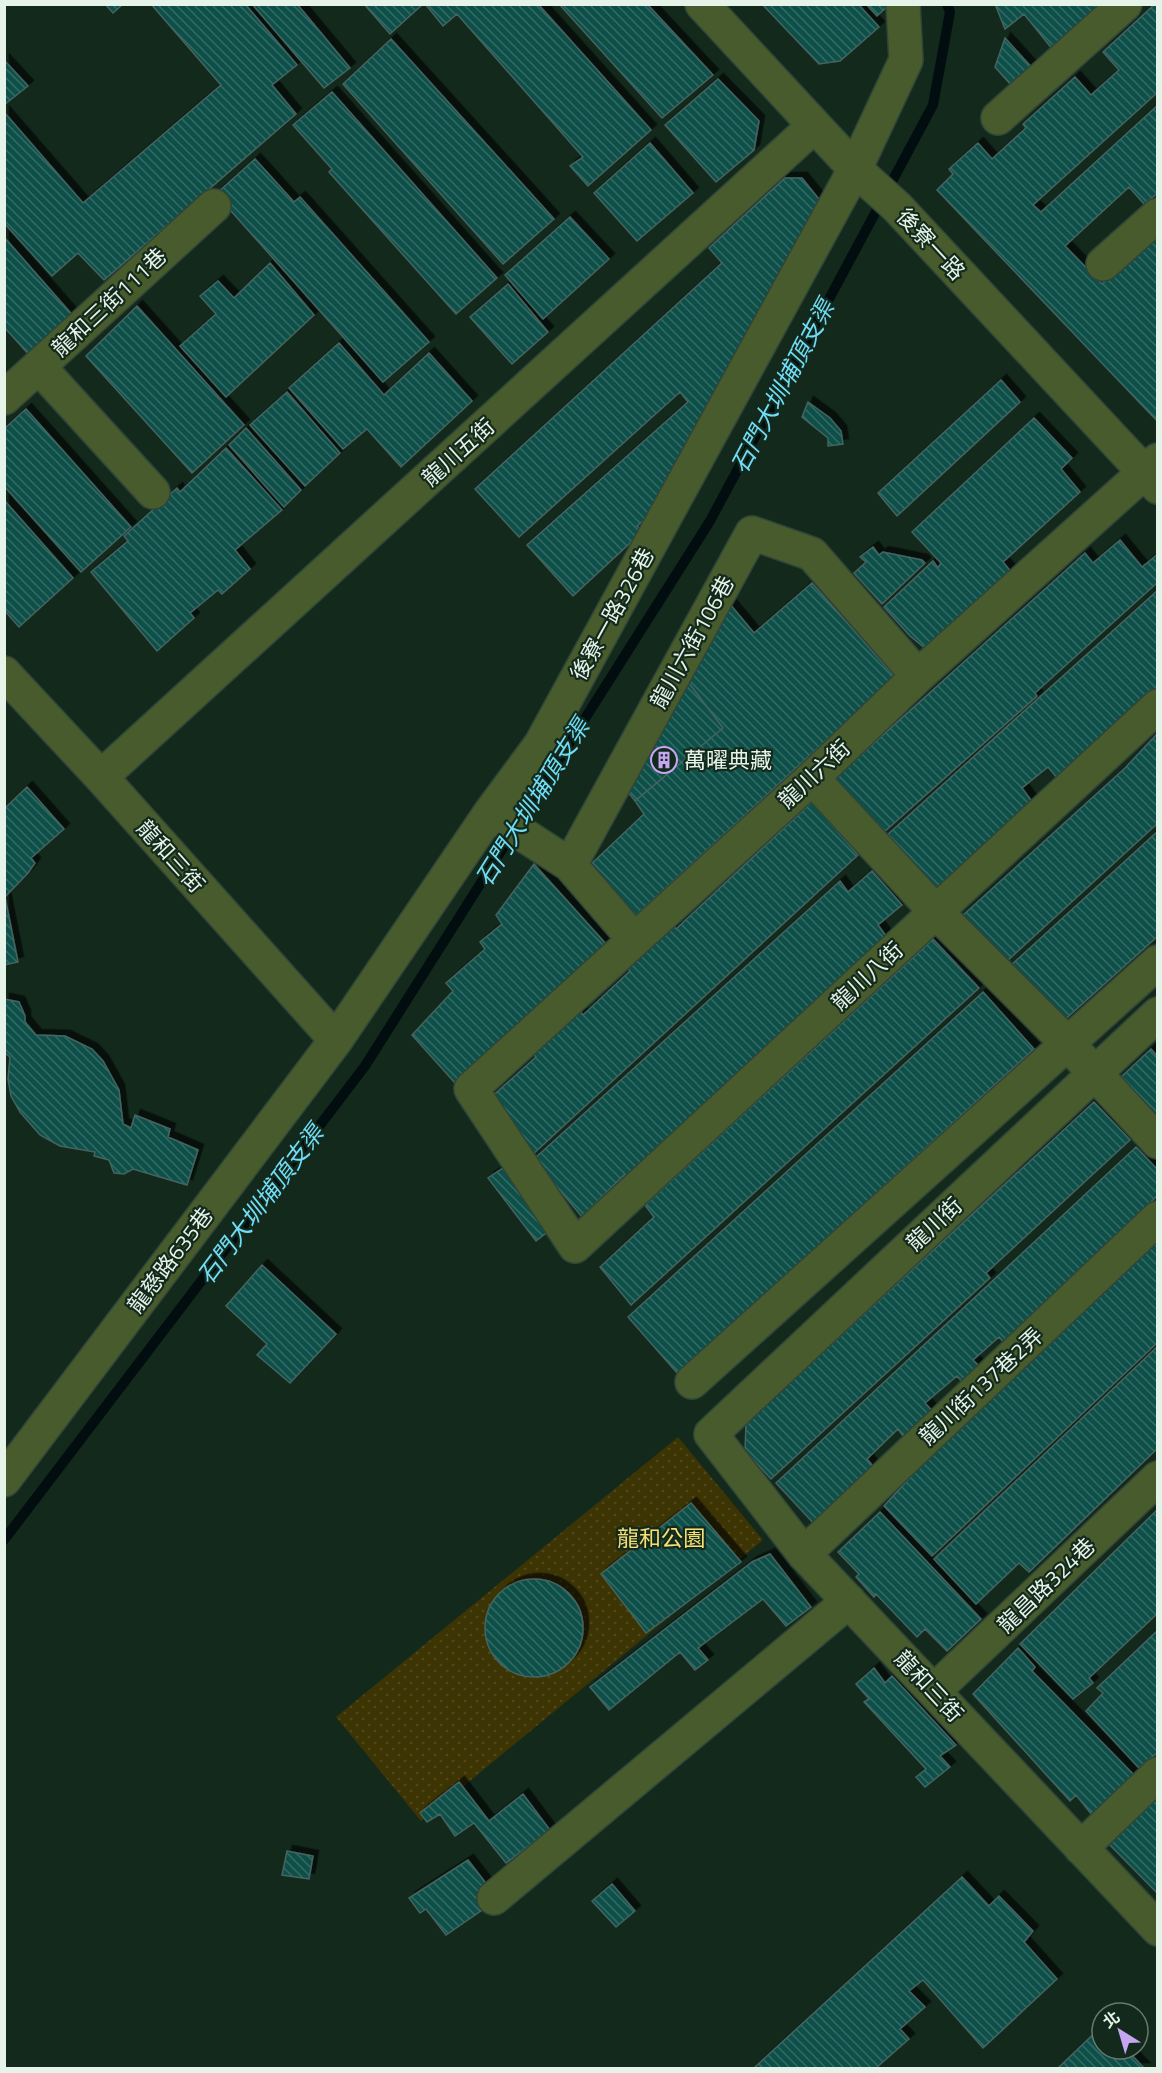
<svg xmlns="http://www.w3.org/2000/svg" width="1162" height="2073" font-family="'Titillium Web','Noto Sans TC',sans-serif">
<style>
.park{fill:url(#park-dots)}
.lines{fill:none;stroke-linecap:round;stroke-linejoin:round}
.stream{stroke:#020d10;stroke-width:10}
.building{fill:url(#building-back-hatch);stroke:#456460;stroke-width:1.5;filter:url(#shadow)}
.minor-casing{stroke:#304539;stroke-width:36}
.minor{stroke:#485b2d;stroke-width:33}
.labels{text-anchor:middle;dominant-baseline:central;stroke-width:4.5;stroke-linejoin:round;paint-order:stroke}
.street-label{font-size:22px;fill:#e5f3e9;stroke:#13291c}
.poi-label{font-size:22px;fill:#e5f3e9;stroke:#13291c;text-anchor:start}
.park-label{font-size:22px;fill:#f6e073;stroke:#13291c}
.water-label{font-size:24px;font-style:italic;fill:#70ddf7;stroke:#13291c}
</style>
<defs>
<pattern id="park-dots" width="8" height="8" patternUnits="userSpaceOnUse" patternTransform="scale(1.5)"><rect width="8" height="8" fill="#3d3404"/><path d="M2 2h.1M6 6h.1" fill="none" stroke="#50481c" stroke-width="1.8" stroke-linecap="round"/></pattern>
<pattern id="building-back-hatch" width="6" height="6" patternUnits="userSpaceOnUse" patternTransform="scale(1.5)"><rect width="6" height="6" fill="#114f49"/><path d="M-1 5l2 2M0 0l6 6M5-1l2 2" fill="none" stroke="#346963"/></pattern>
<filter id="shadow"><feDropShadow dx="5.5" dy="-5.5" stdDeviation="0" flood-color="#0009"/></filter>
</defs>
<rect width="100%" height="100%" fill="#13291c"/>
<path class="park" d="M 678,1437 L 763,1540 L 421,1821 L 336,1717 Z"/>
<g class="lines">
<path class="stream" d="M 4,1540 L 365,1066 L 710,521 L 933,105 L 950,12 L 947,4"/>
</g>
<path class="building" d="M 105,4 L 123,4 L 113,13 Z
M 151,4 L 245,4 L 297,65 L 272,85 L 296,114 L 104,280 L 78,253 L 52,276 L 4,223 L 4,112 L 83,203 L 221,85 Z
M 252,4 L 297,4 L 350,68 L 324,88 Z
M 364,4 L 423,4 L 390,34 Z
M 538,4 L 651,130 L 588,186 L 570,166 L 583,157 L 457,14 L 443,26 L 426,5 Z
M 559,4 L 647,4 L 713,75 L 662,118 Z
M 762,4 L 858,4 L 879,27 L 840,61 L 819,64 Z
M 866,4 L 890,4 L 877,16 Z
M 995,4 L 1102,4 L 1053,50 L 1024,14 L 1005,29 Z
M 1155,4 L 1158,4 L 1158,92 L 1033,205 L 1041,212 L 1158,105 L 1158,193 L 1144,204 L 1129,187 L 1065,246 L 1102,284 L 1158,235 L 1158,422 L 937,190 L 953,174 L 949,169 L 978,143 L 992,159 L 1026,128 L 1023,124 L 1075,77 L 1091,95 L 1119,70 L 1103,52 Z
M 1005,38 L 1033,69 L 1012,86 L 995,67 Z
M 391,39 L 554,219 L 503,264 L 343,84 Z
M 4,60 L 28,86 L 4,105 Z
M 718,79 L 759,121 L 754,150 L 716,182 L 665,125 Z
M 332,92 L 497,278 L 456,314 L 329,172 L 332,169 L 293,125 Z
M 650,143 L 693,193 L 637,241 L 594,193 Z
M 255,159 L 294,202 L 300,197 L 429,342 L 383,382 L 216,194 Z
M 785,178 L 802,178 L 826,208 L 686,463 L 665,480 L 672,489 L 657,510 L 637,526 L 643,531 L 573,596 L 527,545 L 688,402 L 680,392 L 519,537 L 475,489 L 722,263 L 709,248 Z
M 570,217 L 609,259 L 543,319 L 505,275 Z
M 4,237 L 75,318 L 31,357 L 4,327 Z
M 270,263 L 314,315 L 226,397 L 180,346 L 216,314 L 200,296 L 218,281 L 234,298 Z
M 508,284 L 548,332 L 512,364 L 470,317 Z
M 137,306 L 244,425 L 192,473 L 86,356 Z
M 339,343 L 384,395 L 429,353 L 472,401 L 401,467 L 367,429 L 343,449 L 289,388 Z
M 1001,380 L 1020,402 L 897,516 L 878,493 Z
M 287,392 L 340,453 L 305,486 L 250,425 Z
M 808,402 L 830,418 L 841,431 L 843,444 L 828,446 L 828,438 L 802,417 Z
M 26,409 L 131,527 L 81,572 L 4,486 L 4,429 Z
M 1034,418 L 1072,458 L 1061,469 L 1080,492 L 1003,562 L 1011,572 L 926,649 L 910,636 L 884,607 L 933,561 L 938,568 L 941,563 L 912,532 Z
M 246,428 L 301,490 L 284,507 L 229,445 Z
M 226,448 L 282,510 L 235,550 L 250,569 L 222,594 L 218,590 L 190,613 L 194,618 L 157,651 L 91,572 L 128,541 L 124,536 L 177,488 L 180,492 Z
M 4,500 L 73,578 L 19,627 L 4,610 Z
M 1120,540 L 1142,567 L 1158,554 L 1158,582 L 1035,693 L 1037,696 L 883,833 L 833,780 L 1085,553 L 1093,563 Z
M 873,547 L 879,555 L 883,552 L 922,560 L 925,563 L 882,604 L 854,573 L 866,562 L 860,557 Z
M 812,583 L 895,677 L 633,918 L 587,868 L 644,814 L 635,801 L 723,728 L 682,674 L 729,603 L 754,633 Z
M 1158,590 L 1158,694 L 1058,779 L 1048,767 L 1022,788 L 1033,803 L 938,891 L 886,836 Z
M 682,674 L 723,728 L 635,801 L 628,792 Z
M 1158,733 L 1158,823 L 1005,963 L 962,916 L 1125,768 Z
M 27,787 L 64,829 L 31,858 L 35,863 L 28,873 L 5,897 L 18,962 L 4,965 L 4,809 Z
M 812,802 L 858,855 L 531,1156 L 487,1101 L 536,1057 L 532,1053 L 580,1011 L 583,1015 L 630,971 L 627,966 L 672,924 L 676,929 Z
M 1158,831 L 1158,936 L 1061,1023 L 1009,967 Z
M 534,864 L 606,944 L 455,1083 L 412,1035 L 453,991 L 446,983 L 485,949 L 480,942 L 502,924 L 496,915 Z
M 872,871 L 902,905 L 878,925 L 886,936 L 627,1179 L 624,1175 L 582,1217 L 534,1159 L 840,881 L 848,892 Z
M 933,939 L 979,988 L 631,1305 L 600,1267 L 654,1217 L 645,1205 Z
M 983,992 L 1034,1049 L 678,1374 L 628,1317 Z
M 4,999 L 19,1002 L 25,1016 L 25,1022 L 36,1035 L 65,1036 L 92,1049 L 103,1061 L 119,1090 L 123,1124 L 131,1128 L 135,1115 L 170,1129 L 168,1137 L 198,1150 L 187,1185 L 133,1169 L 124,1174 L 114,1173 L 109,1160 L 94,1156 L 95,1152 L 60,1146 L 40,1135 L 20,1112 L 11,1096 L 8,1079 L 10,1057 L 6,1054 L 4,1056 Z
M 1151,1049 L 1158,1057 L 1158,1118 L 1120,1078 Z
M 1094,1102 L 1130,1140 L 986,1273 L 990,1278 L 771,1479 L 745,1451 L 746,1423 Z
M 1136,1147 L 1158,1170 L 1157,1196 L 1006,1345 L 999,1337 L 973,1360 L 982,1369 L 965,1385 L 957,1376 L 925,1403 L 935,1414 L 906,1440 L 898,1429 L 867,1459 L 877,1471 L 817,1527 L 776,1483 Z
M 503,1168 L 550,1230 L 536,1241 L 488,1178 Z
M 1158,1238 L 1158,1342 L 932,1556 L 884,1506 L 925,1461 Z
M 262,1265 L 336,1334 L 290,1383 L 257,1355 L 267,1344 L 226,1306 Z
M 1158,1346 L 1158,1448 L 1029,1572 L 1019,1563 L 976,1604 L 934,1559 Z
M 691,1503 L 741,1562 L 646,1633 L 601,1574 Z
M 1158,1509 L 1158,1613 L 1089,1678 L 1093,1683 L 1073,1699 L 1020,1644 Z
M 880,1512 L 981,1619 L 947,1651 L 925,1629 L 917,1637 L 876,1594 L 874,1597 L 856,1577 L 859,1574 L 838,1552 Z
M 770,1554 L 811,1607 L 786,1626 L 763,1599 L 698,1648 L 708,1660 L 695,1670 L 680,1652 L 609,1710 L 590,1687 L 752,1562 Z
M485 1628a49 49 0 1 1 98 0a49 49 0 1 1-98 0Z
M 1158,1630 L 1158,1752 L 1139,1768 L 1086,1711 L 1103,1693 L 1097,1688 Z
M 1018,1648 L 1035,1667 L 1032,1671 L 1134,1775 L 1092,1815 L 1076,1795 L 1070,1801 L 973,1694 Z
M 874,1668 L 885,1683 L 892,1676 L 956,1745 L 940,1756 L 950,1767 L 925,1787 L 916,1777 L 926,1769 L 864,1702 L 869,1699 L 856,1684 Z
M 459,1782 L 489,1821 L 523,1794 L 550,1830 L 506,1863 L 474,1823 L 455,1836 L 440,1814 L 427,1822 L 420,1813 Z
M 1158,1795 L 1158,1894 L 1108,1843 Z
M 287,1851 L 313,1856 L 309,1879 L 282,1875 Z
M 468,1860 L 498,1899 L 446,1935 L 426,1909 L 420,1913 L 409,1898 Z
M 962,1877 L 989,1906 L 999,1896 L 1033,1931 L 1024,1942 L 1057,1979 L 983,2048 L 923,1980 L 909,1991 L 925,2007 L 900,2029 L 909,2039 L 876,2068 L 754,2068 Z
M 612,1884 L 635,1911 L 616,1927 L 592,1901 Z
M 1102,2026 L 1102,2049 L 1126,2049 L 1144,2068 L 1058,2068 Z"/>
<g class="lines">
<defs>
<path id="minor" d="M 702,4 L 855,169 L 897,207 L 1158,487
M 998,118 L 1125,4
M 1103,264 L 1158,215
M 39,367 L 153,492
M 4,398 L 214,206
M 1158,460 L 918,676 L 812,778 L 471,1089 L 575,1246 L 1158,706
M 4,673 L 101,777 L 336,1040
M 101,777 L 814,126
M 812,778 L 936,912 L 1067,1043 L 1158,1142
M 490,813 L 570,865
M 633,938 L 570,865 L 752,533 L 812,554 L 918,676
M 1158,1014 L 711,1434 L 804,1554 L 1158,1929
M 692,1382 L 1158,962
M 4,1480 L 336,1040 L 490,813 L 541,744 L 855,169 L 906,60 L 903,4
M 804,1554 L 1158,1218
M 934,1691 L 1158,1478
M 1081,1848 L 1158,1774
M 494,1898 L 849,1601"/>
</defs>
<use href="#minor" class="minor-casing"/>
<use href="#minor" class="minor"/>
</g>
<defs>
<symbol id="building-ring" viewBox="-11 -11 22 22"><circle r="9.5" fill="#13291c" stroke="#c6a6f0" stroke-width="1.5"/><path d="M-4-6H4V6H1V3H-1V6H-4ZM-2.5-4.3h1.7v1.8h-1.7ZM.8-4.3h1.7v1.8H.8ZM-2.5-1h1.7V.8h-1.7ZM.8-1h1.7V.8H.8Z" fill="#c6a6f0"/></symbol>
</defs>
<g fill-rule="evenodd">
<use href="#building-ring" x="649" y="745" width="30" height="30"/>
</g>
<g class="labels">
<g class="street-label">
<text transform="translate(931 244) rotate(47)">後寮一路</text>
<text transform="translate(109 302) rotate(-43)">龍和三街111巷</text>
<text transform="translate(458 452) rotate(-42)">龍川五街</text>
<text transform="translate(612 614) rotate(-61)">後寮一路326巷</text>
<text transform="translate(692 642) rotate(-61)">龍川六街106巷</text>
<text transform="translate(814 774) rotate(-43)">龍川六街</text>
<text transform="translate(171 856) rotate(48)">龍和三街</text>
<text transform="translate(867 976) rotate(-43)">龍川八街</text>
<text transform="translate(934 1224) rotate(-43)">龍川街</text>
<text transform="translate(170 1260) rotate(-53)">龍慈路635巷</text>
<text transform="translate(981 1386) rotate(-43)">龍川街137巷2弄</text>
<text transform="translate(1046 1585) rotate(-44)">龍昌路324巷</text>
<text transform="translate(929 1686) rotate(47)">龍和三街</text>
</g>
<g class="poi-label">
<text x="684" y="760">萬曜典藏</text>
</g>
<g class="park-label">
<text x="661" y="1538">龍和公園</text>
</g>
<g class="water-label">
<text transform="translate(782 386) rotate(-62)">石門大圳埔頂支渠</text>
<text transform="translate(532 802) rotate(-58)">石門大圳埔頂支渠</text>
<text transform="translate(260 1204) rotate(-53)">石門大圳埔頂支渠</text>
</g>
</g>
<rect width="1162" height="2073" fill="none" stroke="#e5f3e9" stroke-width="12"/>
<g transform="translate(1120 2031) rotate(323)"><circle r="28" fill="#13291c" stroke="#677a6e" stroke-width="1.5"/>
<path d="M0-4.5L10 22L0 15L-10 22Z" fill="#c6a6f0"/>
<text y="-9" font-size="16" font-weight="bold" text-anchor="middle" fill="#e5f3e9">北</text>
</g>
</svg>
